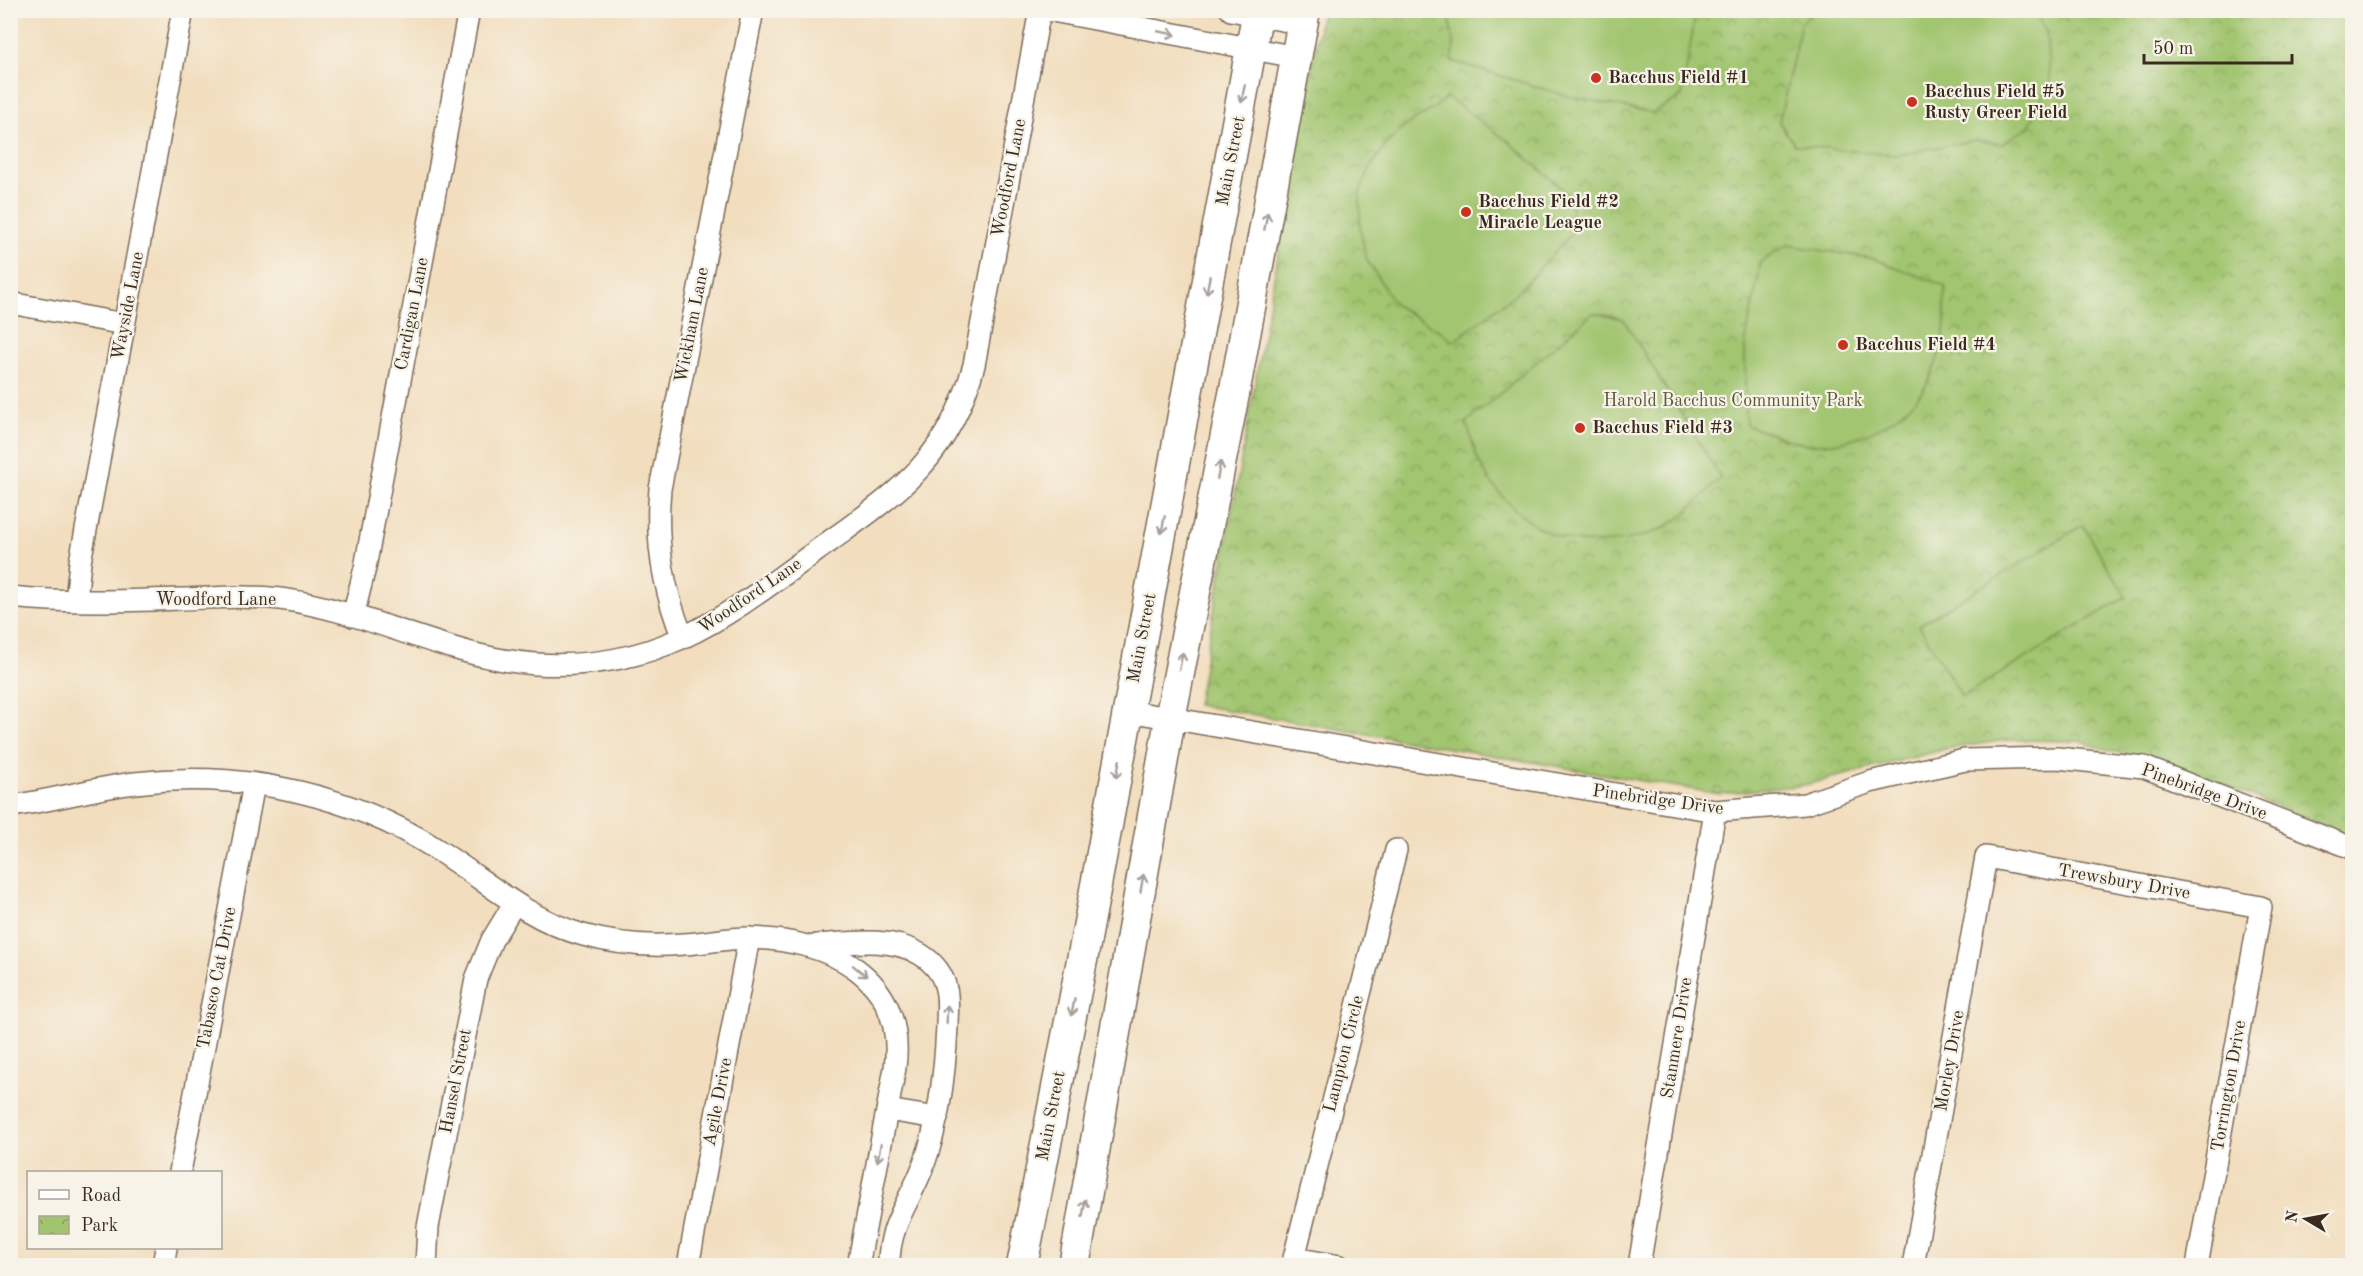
<svg xmlns="http://www.w3.org/2000/svg" width="2363" height="1276" font-family="'Old Standard TT',serif">
<style>
.park{fill:url(#park-crowns);stroke:#6e7846;stroke-width:1.5}
.pitch{fill:#a1c56f;stroke:#6e7846;stroke-width:1.5}
.lines{fill:none;stroke-linecap:round;stroke-linejoin:round}
.street-casing{stroke:#7b6956;stroke-width:24}
.secondary-casing{stroke:#7b6956;stroke-width:33}
.street{stroke:#fff;stroke-width:21}
.secondary{stroke:#fff;stroke-width:30}
.oneway{stroke:#a79f9a}
.poi-dot{fill:#c8321e;stroke:#f7f3e8;stroke-width:2}
.labels{text-anchor:middle;dominant-baseline:central;stroke-width:4.5;stroke-linejoin:round;paint-order:stroke}
.poi-label{font-size:18px;font-weight:bold;fill:#3b2a1e;stroke:#f7f3e8;text-anchor:start}
.street-label{font-size:18px;fill:#3b2a1e;stroke:#f7f3e8}
.park-label{font-size:18px;fill:#5a5836;stroke:#f7f3e8}
</style>
<defs>
<pattern id="park-crowns" width="20" height="18" patternUnits="userSpaceOnUse" patternTransform="scale(1.5)"><rect width="20" height="18" fill="#a1c56f"/><path d="M2 6a3 3 0 1 1 6 0M12 15a3 3 0 1 1 6 0" fill="none" stroke="#84a05b"/></pattern>
</defs>
<rect width="100%" height="100%" fill="#f7f3e8"/>
<filter id="ink" filterUnits="userSpaceOnUse"><feTurbulence type="fractalNoise" baseFrequency=".0167" numOctaves="2"/><feDisplacementMap in="SourceGraphic" scale="12" xChannelSelector="R" yChannelSelector="G"/><feConvolveMatrix kernelMatrix="1 2 1 2 8 2 1 2 1" color-interpolation-filters="sRGB"/></filter>
<filter id="wash" filterUnits="userSpaceOnUse"><feTurbulence type="fractalNoise" baseFrequency=".008" numOctaves="4" result="noise"/><feDisplacementMap in="SourceGraphic" scale="24" xChannelSelector="R" yChannelSelector="G"/><feGaussianBlur stdDeviation="1.35" result="paint"/><feColorMatrix in="noise" values="0 0 0 0 0 0 0 0 0 0 0 0 0 0 0 0 0 1.4 0 .05"/><feComposite in="paint" operator="in"/></filter>
<g filter="url(#wash)">
<rect width="100%" height="100%" fill="#f2debf"/>
<path class="park" d="M 1322,11 L 2352,11 L 2352,838 L 2215,781 L 2078,741 L 2006,740 L 1946,749 L 1805,785 L 1719,794 L 1197,705 Z"/>
<path class="pitch" d="M 1448,11 L 1696,11 L 1682,96 L 1653,113 L 1567,96 L 1452,61 L 1454,46 Z
M 1815,11 L 2034,11 L 2046,32 L 2050,82 L 2029,126 L 2002,144 L 1975,140 L 1897,155 L 1795,145 L 1779,122 L 1801,23 Z
M 1447,97 L 1509,142 L 1571,197 L 1573,232 L 1519,291 L 1453,342 L 1443,333 L 1395,305 L 1366,258 L 1360,228 L 1360,192 L 1370,168 L 1388,142 L 1408,124 L 1433,109 Z
M 1787,245 L 1871,258 L 1945,286 C 1944,298 1945,310 1945,322 C 1944,338 1939,356 1933,371 C 1916,418 1850,451 1802,443 C 1781,440 1766,430 1746,425 L 1745,344 L 1761,262 Z
M 1593,313 L 1623,319 L 1721,478 C 1704,492 1692,511 1674,522 C 1646,540 1599,548 1567,539 C 1529,530 1496,495 1479,462 C 1473,450 1472,435 1466,423 Z
M 2083,525 L 2126,597 L 1962,697 L 1919,625 Z"/>
</g>
<g filter="url(#ink)">
<g class="lines">
<defs>
<path id="street" d="M 1047,10 L 1296,57
M 1231,10 L 1303,24
M 10,303 L 124,324
M 10,597 C 67,603 124,601 181,599 C 214,598 247,595 280,599 C 368,610 447,658 536,664 C 657,671 723,619 815,552 C 893,495 947,465 974,365 L 1040,10
M 76,601 L 80,562 L 183,10
M 353,616 L 365,568 L 469,10
M 683,638 C 663,589 655,542 660,489 L 753,10
M 1128,711 L 1715,811 L 1805,804 L 1870,782 L 1965,760 L 2057,758 L 2144,767 L 2352,848
M 10,806 C 52,801 93,788 135,783 C 232,771 333,790 418,838 C 475,870 518,916 583,935 C 615,944 649,947 683,944 C 705,943 726,938 748,938 C 828,939 907,976 895,1068 L 858,1266
M 817,945 C 850,943 890,936 920,954 C 933,962 943,974 946,989 C 949,1001 947,1014 947,1026 C 945,1072 940,1120 924,1164 C 911,1201 888,1224 889,1266
M 887,1110 L 937,1118
M 180,1172 L 254,784
M 163,1266 L 166,1248
M 426,1266 L 428,1227 L 476,979 L 492,940 L 514,904
M 688,1266 L 749,938
M 1340,1266 L 1294,1258 L 1396,850
M 1639,1266 L 1715,811
M 1913,1266 L 1986,857 L 2261,907 L 2197,1266"/>
<path id="secondary" d="M 1022,1266 L 1084,950 L 1258,10
M 1074,1266 L 1170,719 L 1235,389 L 1305,10"/>
</defs>
<use href="#street" class="street-casing"/>
<use href="#secondary" class="secondary-casing"/>
<use href="#street" class="street"/>
<use href="#secondary" class="secondary"/>
</g>
<defs><path id="oneway-shaft" d="M-6 0H5M1.5-3L5.5 0L1.5 3" fill="none" stroke-width="1.6" stroke-linecap="round" stroke-linejoin="round" transform="scale(1.5)"/></defs>
<g class="oneway">
<use href="#oneway-shaft" transform="translate(1167 33) rotate(11)"/>
<use href="#oneway-shaft" transform="translate(1243 94) rotate(101)"/>
<use href="#oneway-shaft" transform="translate(1266 221) rotate(-79)"/>
<use href="#oneway-shaft" transform="translate(1208 285) rotate(101)"/>
<use href="#oneway-shaft" transform="translate(1219 470) rotate(-79)"/>
<use href="#oneway-shaft" transform="translate(1163 525) rotate(101)"/>
<use href="#oneway-shaft" transform="translate(1181 661) rotate(-79)"/>
<use href="#oneway-shaft" transform="translate(1118 769) rotate(101)"/>
<use href="#oneway-shaft" transform="translate(1142 883) rotate(-80)"/>
<use href="#oneway-shaft" transform="translate(860 971) rotate(39)"/>
<use href="#oneway-shaft" transform="translate(1073 1007) rotate(101)"/>
<use href="#oneway-shaft" transform="translate(947 1014) rotate(-88)"/>
<use href="#oneway-shaft" transform="translate(879 1153) rotate(101)"/>
<use href="#oneway-shaft" transform="translate(1084 1208) rotate(-80)"/>
</g>
</g>
<g class="poi-dot">
<circle cx="1596" cy="78" r="6"/>
<circle cx="1912" cy="102" r="6"/>
<circle cx="1466" cy="212" r="6"/>
<circle cx="1843" cy="345" r="6"/>
<circle cx="1580" cy="428" r="6"/>
</g>
<g class="labels">
<g class="poi-label">
<text x="1608" y="78">Bacchus Field #1</text>
<text x="1924" y="92">Bacchus Field #5<tspan x="1924" dy="21">Rusty Greer Field</tspan></text>
<text x="1478" y="202">Bacchus Field #2<tspan x="1478" dy="21">Miracle League</tspan></text>
<text x="1855" y="345">Bacchus Field #4</text>
<text x="1592" y="428">Bacchus Field #3</text>
</g>
<g class="street-label">
<text transform="translate(1231 161) rotate(-79)">Main Street</text>
<text transform="translate(1009 178) rotate(-79)">Woodford Lane</text>
<text transform="translate(128 306) rotate(-79)">Wayside Lane</text>
<text transform="translate(412 314) rotate(-79)">Cardigan Lane</text>
<text transform="translate(692 325) rotate(-79)">Wickham Lane</text>
<text transform="translate(750 596) rotate(-34)">Woodford Lane</text>
<text x="216" y="600">Woodford Lane</text>
<text transform="translate(1142 638) rotate(-79)">Main Street</text>
<text transform="translate(2204 792) rotate(20)">Pinebridge Drive</text>
<text transform="translate(1658 800) rotate(8)">Pinebridge Drive</text>
<text transform="translate(2124 882) rotate(10)">Trewsbury Drive</text>
<text transform="translate(217 978) rotate(-79)">Tabasco Cat Drive</text>
<text transform="translate(1677 1038) rotate(-81)">Stanmere Drive</text>
<text transform="translate(1344 1054) rotate(-76)">Lampton Circle</text>
<text transform="translate(1950 1061) rotate(-80)">Morley Drive</text>
<text transform="translate(456 1081) rotate(-79)">Hansel Street</text>
<text transform="translate(2229 1086) rotate(-80)">Torrington Drive</text>
<text transform="translate(718 1102) rotate(-79)">Agile Drive</text>
<text transform="translate(1051 1116) rotate(-79)">Main Street</text>
</g>
<g class="park-label">
<text x="1733" y="401">Harold Bacchus Community Park</text>
</g>
</g>
<rect width="2363" height="1276" fill="none" stroke="#f7f3e8" stroke-width="36"/>
<rect x="27" y="1171" width="195" height="78" fill="#f7f3e8" stroke="#aca397" stroke-width="1.5"/>
<rect x="39" y="1190" width="30" height="9" fill="#ffffff" stroke="#aca397" stroke-width="1.5"/>
<text x="81" y="1201" font-size="18" fill="#3b2a1e">Road</text>
<rect x="39" y="1216" width="30" height="18" fill="url(#park-crowns)" stroke="#aca397" stroke-width="1.5"/>
<text x="81" y="1231" font-size="18" fill="#3b2a1e">Park</text>
<g transform="translate(2306 1219) rotate(280)" stroke="#f7f3e8" stroke-width="4.5" paint-order="stroke">
<path d="M0-4.5L10 22L0 15L-10 22Z" fill="#3b2a1e"/>
<text y="-9" font-size="16" font-weight="bold" text-anchor="middle" fill="#3b2a1e">N</text>
</g>
<path d="M2144 54v9h148v-9" fill="none" stroke="#3b2a1e" stroke-width="3"/>
<text x="2153" y="54" font-size="18" fill="#3b2a1e" stroke="#f7f3e8" stroke-width="4.5" paint-order="stroke">50 m</text>
</svg>
